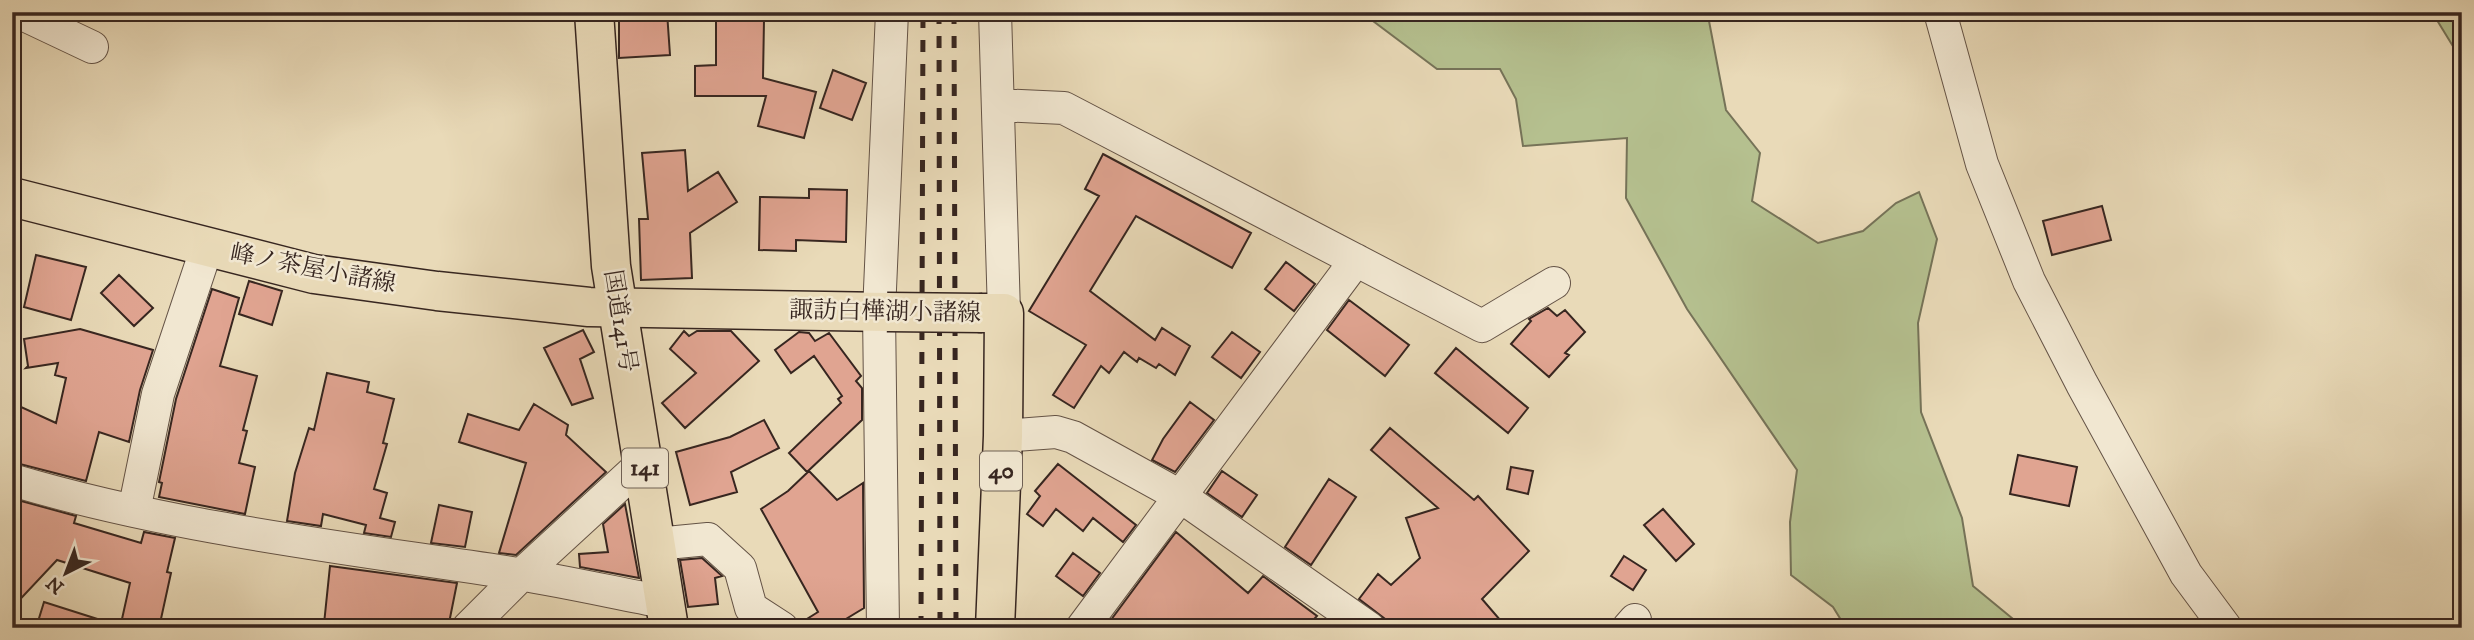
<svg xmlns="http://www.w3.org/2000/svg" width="2474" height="640" font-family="'IM FELL DW Pica','Noto Serif JP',serif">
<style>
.green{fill:#b5c08f;stroke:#767358;stroke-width:2}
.building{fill:#e0a491;stroke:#372620;stroke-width:2}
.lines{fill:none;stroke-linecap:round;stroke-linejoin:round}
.minor-casing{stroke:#645346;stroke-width:34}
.major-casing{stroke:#372620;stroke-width:41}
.highway-casing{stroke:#372620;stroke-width:41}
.minor{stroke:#f1e7d1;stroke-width:32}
.major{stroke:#e9dab8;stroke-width:38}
.highway{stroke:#e9dab8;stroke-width:38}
.rail{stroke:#372620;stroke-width:5;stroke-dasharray:12 12;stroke-linecap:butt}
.major-bridge-casing{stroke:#372620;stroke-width:41;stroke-linecap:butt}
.major-bridge{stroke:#e9dab8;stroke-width:38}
.labels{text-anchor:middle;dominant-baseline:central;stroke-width:5;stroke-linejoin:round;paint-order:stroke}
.shield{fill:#f1e7d1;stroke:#6f6055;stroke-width:2}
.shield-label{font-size:23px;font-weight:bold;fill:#372620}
.street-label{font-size:24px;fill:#372620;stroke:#f1e7d1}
</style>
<rect width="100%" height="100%" fill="#e9dab8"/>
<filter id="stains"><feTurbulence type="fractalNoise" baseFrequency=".00286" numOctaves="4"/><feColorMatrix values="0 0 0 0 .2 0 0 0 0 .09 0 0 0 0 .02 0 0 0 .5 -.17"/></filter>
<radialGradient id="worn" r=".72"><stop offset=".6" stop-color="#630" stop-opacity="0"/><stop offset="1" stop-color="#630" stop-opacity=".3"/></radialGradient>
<path class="green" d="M 1361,12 L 1699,12 L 1709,21 L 1726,110 L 1760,153 L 1752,201 L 1818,243 L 1863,231 L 1896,203 L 1919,192 L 1937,239 L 1918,323 L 1921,412 L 1962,518 L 1973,586 L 2024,628 L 1846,628 L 1833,607 L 1791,575 L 1790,522 L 1797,470 L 1687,309 L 1626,198 L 1627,138 L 1523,146 L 1516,99 L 1500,69 L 1437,69 Z
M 2432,12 L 2462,12 L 2462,61 Z"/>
<path class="building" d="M 619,12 L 667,12 L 670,55 L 619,58 Z
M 716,16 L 764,20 L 763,78 L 816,92 L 804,138 L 758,126 L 766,96 L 695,96 L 695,66 L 716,65 Z
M 833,70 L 866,83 L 852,120 L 820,108 Z
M 685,150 L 688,191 L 718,172 L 737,202 L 690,233 L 692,278 L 641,280 L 639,219 L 648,219 L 642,153 Z
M 1103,154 L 1251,233 L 1232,268 L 1136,216 L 1090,291 L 1155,340 L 1162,328 L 1190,346 L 1175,375 L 1159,364 L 1156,368 L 1139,358 L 1137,362 L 1124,352 L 1109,373 L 1101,366 L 1074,408 L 1053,395 L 1086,345 L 1029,311 L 1099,196 L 1085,189 Z
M 809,189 L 847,190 L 846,242 L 796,240 L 796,251 L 759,250 L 760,197 L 809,198 Z
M 2102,206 L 2111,240 L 2052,255 L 2043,221 Z
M 36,255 L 86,267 L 71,320 L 24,307 Z
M 1286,262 L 1315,284 L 1294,311 L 1265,289 Z
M 119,275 L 153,308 L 134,326 L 101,293 Z
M 249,281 L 282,291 L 272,325 L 239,314 Z
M 212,289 L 239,298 L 220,366 L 257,376 L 243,430 L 247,431 L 239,463 L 255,467 L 245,514 L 159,497 L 162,483 L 159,482 L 176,399 Z
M 1349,300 L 1409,345 L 1385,376 L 1327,330 Z
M 1548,308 L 1557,316 L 1565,310 L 1585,332 L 1565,353 L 1569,355 L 1549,377 L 1511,344 L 1531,321 L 1529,319 Z
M 80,329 L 153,350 L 140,390 L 129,442 L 99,432 L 86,481 L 12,462 L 12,419 L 19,406 L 56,423 L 66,378 L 55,375 L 58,363 L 26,368 L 28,366 L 24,339 Z
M 583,330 L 594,352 L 580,359 L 593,398 L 572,405 L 544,348 Z
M 684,331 L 689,336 L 697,331 L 731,331 L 759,361 L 685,428 L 662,403 L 696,373 L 670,349 Z
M 799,332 L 809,333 L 815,341 L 829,333 L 861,376 L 856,381 L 862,388 L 862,420 L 807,472 L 789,453 L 841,403 L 838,399 L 842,396 L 814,356 L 791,373 L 775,350 Z
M 1232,332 L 1260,352 L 1241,378 L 1212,357 Z
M 1456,348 L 1528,408 L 1508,433 L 1435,373 Z
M 327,373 L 369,382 L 367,392 L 394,399 L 383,443 L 387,444 L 374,489 L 387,493 L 380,518 L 395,522 L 391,537 L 364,533 L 366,525 L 323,514 L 321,526 L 287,521 L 295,473 L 309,428 L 314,430 Z
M 1190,402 L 1214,420 L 1175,472 L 1152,460 L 1163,439 Z
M 534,404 L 568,425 L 566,435 L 606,472 L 516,555 L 499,553 L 526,463 L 459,442 L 468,414 L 519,430 Z
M 764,420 L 779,448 L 731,472 L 737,492 L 690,505 L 676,452 L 730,437 Z
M 1390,428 L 1474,500 L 1478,496 L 1529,551 L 1482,599 L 1507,628 L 1397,628 L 1359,599 L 1378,574 L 1391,585 L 1420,558 L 1406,518 L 1438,508 L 1371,450 Z
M 2018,455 L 2077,467 L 2069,506 L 2010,494 Z
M 1058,464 L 1136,525 L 1123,542 L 1093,518 L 1083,531 L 1056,509 L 1043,526 L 1027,514 L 1040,496 L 1035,491 Z
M 1511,467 L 1533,471 L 1528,494 L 1507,489 Z
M 809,471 L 837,500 L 863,483 L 864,608 L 831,628 L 800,628 L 799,624 L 818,612 L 761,509 L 788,491 Z
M 1222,471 L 1257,495 L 1242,517 L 1207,493 Z
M 1329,479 L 1356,497 L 1311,565 L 1285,547 Z
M 14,499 L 76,516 L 74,523 L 141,543 L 144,532 L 175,538 L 167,572 L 171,573 L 159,628 L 120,628 L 130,583 L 57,560 L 12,608 Z
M 625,504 L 639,578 L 580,567 L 579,554 L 608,552 L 603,524 Z
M 439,505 L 472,512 L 465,547 L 431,543 Z
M 1663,509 L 1694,544 L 1676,561 L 1644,525 Z
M 1176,532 L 1248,593 L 1263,576 L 1317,616 L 1306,628 L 1105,628 Z
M 1073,553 L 1100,573 L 1083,596 L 1056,576 Z
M 1624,556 L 1646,570 L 1633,590 L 1611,576 Z
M 702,558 L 722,576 L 715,578 L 718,604 L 688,607 L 680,560 Z
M 330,566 L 457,583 L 448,628 L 363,628 L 324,624 Z
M 44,602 L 110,623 L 109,628 L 36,628 Z"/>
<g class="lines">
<defs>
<path id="minor" d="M 18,12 L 92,47
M 995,12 L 1004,313
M 1940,12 L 1982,164 L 2029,281 L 2082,384 L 2186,574 L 2226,628
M 998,105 L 1064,108 L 1482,326 L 1554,283
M 1003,436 L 1056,432 L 1073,437 L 1180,496 L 1369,628
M 12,480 C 177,529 349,548 518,574 C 567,582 616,593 664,602
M 134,511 L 158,394 L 207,247
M 656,544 L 708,539 L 740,568 L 751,608 L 782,628
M 468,628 L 521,575 L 644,462
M 883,628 L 879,312 L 892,12
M 1082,628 L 1356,260
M 1628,628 L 1635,620"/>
<path id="major" d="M 12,197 L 314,274 L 437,291 L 589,307 L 887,312
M 982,313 L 1004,313 L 1003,436 L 995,628"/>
<path id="highway" d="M 594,12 L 611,266 L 669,628"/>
</defs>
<use href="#minor" class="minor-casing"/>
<use href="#major" class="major-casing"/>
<use href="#highway" class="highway-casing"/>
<use href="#minor" class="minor"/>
<use href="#major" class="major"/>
<use href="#highway" class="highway"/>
<path class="rail" d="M 939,12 L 940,628
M 954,12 L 956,628
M 921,628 L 923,12"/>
<defs>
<path id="major-bridge" d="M 887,312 L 982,313"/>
</defs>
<use href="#major-bridge" class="major-bridge-casing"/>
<use href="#major-bridge" class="major-bridge"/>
</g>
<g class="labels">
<g class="shield">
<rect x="622" y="448.5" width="46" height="39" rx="5"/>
<rect x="980" y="451.5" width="42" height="39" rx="5"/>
</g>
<g class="shield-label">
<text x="645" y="468">141</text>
<text x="1001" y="471">40</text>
</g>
<g class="street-label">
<text transform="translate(313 269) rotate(11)">峰ノ茶屋小諸線</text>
<text transform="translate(885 312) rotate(1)">諏訪白樺湖小諸線</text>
<text transform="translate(620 321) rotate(81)">国道141号</text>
</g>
</g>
<rect width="2474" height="640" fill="none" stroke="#e9dab8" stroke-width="42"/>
<rect x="14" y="14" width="2446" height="612" fill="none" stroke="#372620" stroke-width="3.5"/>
<rect x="21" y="21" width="2432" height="598" fill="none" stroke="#372620" stroke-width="2"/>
<g transform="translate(66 573) rotate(222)" stroke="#f1e7d1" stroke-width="5" paint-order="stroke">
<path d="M0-5L12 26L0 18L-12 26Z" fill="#372620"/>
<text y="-10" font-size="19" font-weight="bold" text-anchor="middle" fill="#372620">N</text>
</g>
<rect width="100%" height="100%" filter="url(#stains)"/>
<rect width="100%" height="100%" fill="url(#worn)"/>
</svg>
